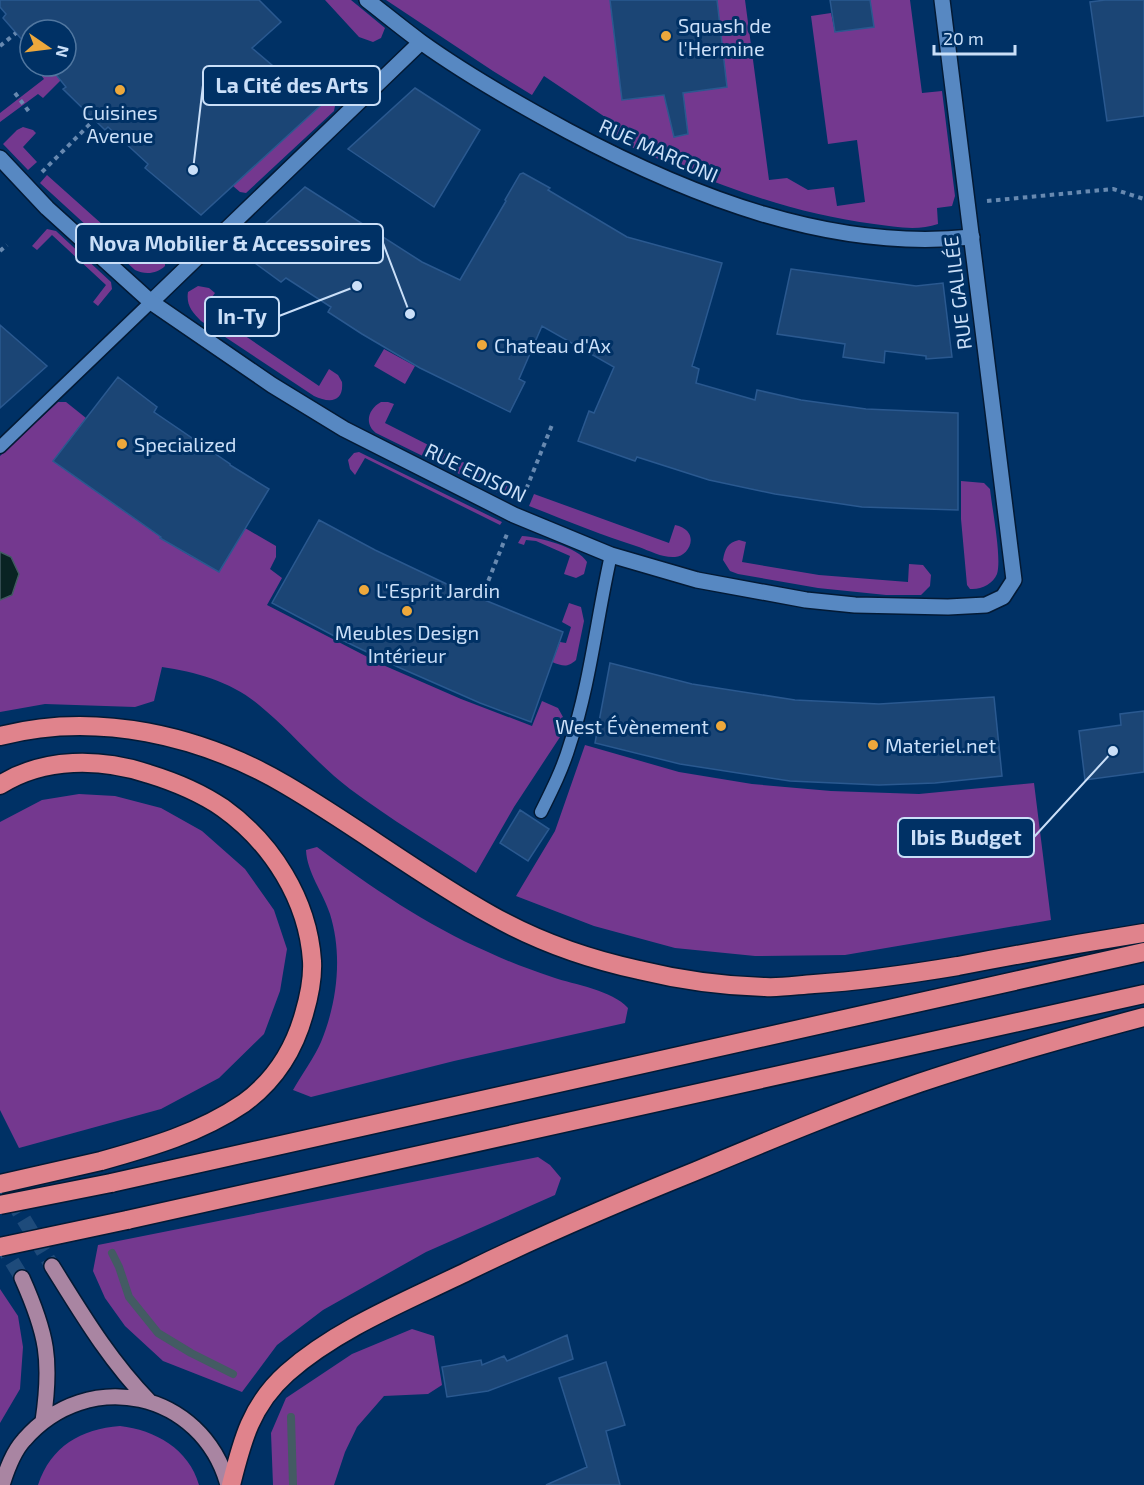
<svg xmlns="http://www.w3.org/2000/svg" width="1144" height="1485" font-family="'Exo 2',sans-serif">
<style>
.green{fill:#74388f}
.water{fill:#092323;stroke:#435b63;stroke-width:1.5}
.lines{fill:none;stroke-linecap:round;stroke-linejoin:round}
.stream{stroke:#435b63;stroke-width:8}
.building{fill:#1b4575;stroke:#2a5990;stroke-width:1.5}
.primary-tunnel{stroke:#1e4b7b;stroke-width:15;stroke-dasharray:15 8;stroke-linecap:butt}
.lane-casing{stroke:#031a35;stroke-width:15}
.street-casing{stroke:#031a35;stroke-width:18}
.secondary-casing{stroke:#031a35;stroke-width:18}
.primary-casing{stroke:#031a35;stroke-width:18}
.highway-casing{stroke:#031a35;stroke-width:21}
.path{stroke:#6789b0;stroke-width:4;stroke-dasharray:4.5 4.5;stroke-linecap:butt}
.lane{stroke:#5788c2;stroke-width:12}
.street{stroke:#5788c2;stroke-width:15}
.secondary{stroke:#5788c2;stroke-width:15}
.primary{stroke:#a985a2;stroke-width:15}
.highway{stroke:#e0838c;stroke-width:18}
.highway-bridge-casing{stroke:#031a35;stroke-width:21;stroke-linecap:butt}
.highway-bridge{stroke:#e0838c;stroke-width:18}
.poi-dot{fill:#eda83c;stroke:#003165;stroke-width:2}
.labels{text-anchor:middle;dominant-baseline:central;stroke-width:6;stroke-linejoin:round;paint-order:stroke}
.poi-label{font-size:20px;fill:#cadff8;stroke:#003165;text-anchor:start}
.street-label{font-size:20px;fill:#cadff8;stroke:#003165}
.leader{fill:none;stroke:#cadff8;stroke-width:2}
.callout-dot{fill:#cadff8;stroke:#003165;stroke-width:2}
.callout{fill:#003165;stroke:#cadff8;stroke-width:2}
.callout-label{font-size:21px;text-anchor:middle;font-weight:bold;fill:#cadff8}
</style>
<rect width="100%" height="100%" fill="#003165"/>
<path class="green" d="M 325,0 L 351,0 L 385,28 L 381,38 L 373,42 L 359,37 Z
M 386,0 L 610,0 L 622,100 L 664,95 L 666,101 L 684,99 L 683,93 L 727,87 L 717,0 L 745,0 L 769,180 L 787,178 L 808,190 L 834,187 L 837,206 L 865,202 L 857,140 L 828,144 L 811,16 L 831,13 L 835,32 L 873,27 L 870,0 L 910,0 L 922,93 L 942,91 L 955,196 L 952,206 L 937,208 L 938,224 C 918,231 895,227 874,224 C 780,212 691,175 605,135 L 611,121 L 544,76 L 532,95 L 493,71 Z
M 34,66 L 49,66 L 61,80 L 43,98 L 38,94 L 0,122 L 0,113 L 44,79 Z
M 326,98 L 335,106 L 334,111 L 246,193 L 240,192 L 233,186 Z
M 23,127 L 33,130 L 36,133 L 23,147 L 37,162 L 28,170 L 3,144 L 17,130 Z
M 47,175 L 141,259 L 154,244 L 165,253 L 165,266 C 157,274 145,275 135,270 L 40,183 Z
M 47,229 L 56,231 L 111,282 L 112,289 L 98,306 L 93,302 L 106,285 L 52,235 L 37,250 L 32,246 Z
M 198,286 L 209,288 L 215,293 L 204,308 L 319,386 L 329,369 L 338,375 L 342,382 C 344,403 329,403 314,396 L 201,321 C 192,312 186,305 188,292 Z
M 384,349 L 415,366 L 405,384 L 374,366 Z
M 58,402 L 66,402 L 86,418 L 53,461 L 161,537 L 161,538 L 192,557 L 245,528 L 276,546 L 276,557 L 270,569 L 282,578 L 267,605 L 383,665 L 461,699 L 532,726 L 542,701 L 558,708 L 563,717 L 560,737 L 514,807 L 476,873 C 434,845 390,819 350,789 C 317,764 291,731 259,705 C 232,682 196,672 162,667 L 154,701 L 135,707 L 45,704 L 0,712 L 0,600 L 12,595 L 11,557 L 0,552 L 0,456 Z
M 381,402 L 388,402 L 394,404 L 385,423 L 450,456 L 516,487 L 510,499 L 376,433 C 364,424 368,409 381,402 Z
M 359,452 L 502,522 L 500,525 L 365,458 L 355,475 L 350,469 L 348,460 L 354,453 Z
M 961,481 L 984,483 L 990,489 C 992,508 1002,559 997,574 C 993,584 981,590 970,589 L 967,585 L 961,519 Z
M 534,494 L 669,543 L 675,525 C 702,531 689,557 675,557 C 663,558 650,551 639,547 C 601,535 565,520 529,506 Z
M 522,536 C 539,537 578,547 587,562 L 584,574 L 576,578 L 564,574 L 570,556 L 536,541 L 526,540 L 524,545 L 518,543 Z
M 739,540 L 746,542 L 742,562 L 819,575 L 908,582 L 909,564 L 923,565 L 931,575 L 930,586 L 921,595 L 886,595 L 818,588 L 738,574 L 730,571 L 723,560 C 725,549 727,543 739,540 Z
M 569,603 L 581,607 L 584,621 L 576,660 C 567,668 563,666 552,662 L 560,642 L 566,643 L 571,627 L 562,622 Z
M 585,745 L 679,772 L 752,784 L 831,791 L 919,794 L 1034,783 L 1051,920 L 845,955 L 755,956 L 675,948 L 594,926 L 516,896 L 555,831 Z
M 79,794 L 115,796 L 161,808 L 202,831 L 245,869 L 274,910 L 287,949 L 280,991 L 264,1034 L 219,1078 L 161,1109 L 19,1148 L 0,1110 L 0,822 L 42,800 Z
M 317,847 C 371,887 426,925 488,952 C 509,962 531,970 552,977 C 575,985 612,990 628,1008 L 625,1023 L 454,1061 L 311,1097 L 293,1090 C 302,1074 314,1058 321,1042 C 337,1003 343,956 330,914 C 323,892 307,873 306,850 Z
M 538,1157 L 550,1165 L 561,1178 L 555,1195 L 426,1252 L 323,1310 L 277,1345 L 242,1392 L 163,1361 L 125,1326 L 105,1298 L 93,1271 L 98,1245 Z
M 0,1289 L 18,1316 L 23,1347 L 20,1389 L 0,1423 Z
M 412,1329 L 434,1336 L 442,1385 L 428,1394 L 384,1396 L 357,1427 L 345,1452 L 334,1485 L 273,1485 L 271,1433 L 286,1398 L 352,1354 Z
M 120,1426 C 155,1430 189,1449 199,1485 L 38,1485 C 51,1446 81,1429 120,1426 Z"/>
<path class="water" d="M 0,552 L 11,557 L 19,574 L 12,595 L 0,600 Z"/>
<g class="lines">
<path class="stream" d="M 112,1253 L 119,1267 L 129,1297 L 158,1333 L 191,1353 L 233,1374
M 291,1417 L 293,1485"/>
</g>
<path class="building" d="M 0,0 L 259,0 L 281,22 L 252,48 L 320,106 L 201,215 L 145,168 L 148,164 L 108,127 L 105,130 L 63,89 L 66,87 L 49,66 L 66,66 L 66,30 L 30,30 L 30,43 L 28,40 L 24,42 L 3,18 L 6,14 L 0,7 Z
M 610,0 L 717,0 L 727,87 L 683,93 L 688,134 L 674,137 L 664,95 L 622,100 Z
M 830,0 L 870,0 L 874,27 L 835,32 Z
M 1105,0 L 1144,0 L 1144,116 L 1107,121 L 1090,2 Z
M 415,88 L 480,130 L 434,207 L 348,149 Z
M 523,173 L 550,188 L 548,190 L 627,237 L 722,263 L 692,366 L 699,369 L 696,383 L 755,400 L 757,390 L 801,400 L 866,409 L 958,413 L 958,510 L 862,507 L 775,494 L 709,480 L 637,457 L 635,461 L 578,441 L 589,411 L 594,413 L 614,367 L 542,326 L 519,379 L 525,382 L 510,412 L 420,368 L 362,334 L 328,312 L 331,307 L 286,278 L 281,282 L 237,250 L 305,187 L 422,262 L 460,280 L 506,201 L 505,200 L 520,174 Z
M 791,269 L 916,286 L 943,283 L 952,357 L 926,359 L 926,356 L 885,351 L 884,363 L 843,357 L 845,344 L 777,334 Z
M 0,325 L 47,366 L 0,408 Z
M 118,377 L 157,407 L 154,412 L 230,464 L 230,465 L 269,489 L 219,572 L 160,538 L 161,537 L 53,461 Z
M 319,520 L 375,550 L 455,588 L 563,632 L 531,722 L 480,703 L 398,667 L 338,638 L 272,603 Z
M 610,663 L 692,684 L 795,700 L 879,704 L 994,697 L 1002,776 L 935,783 L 879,785 L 790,781 L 680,764 L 595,743 Z
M 1144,711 L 1144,772 L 1085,780 L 1079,731 L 1121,725 L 1120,714 Z
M 520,810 L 549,829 L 528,861 L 500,843 Z
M 567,1335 L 573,1359 L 488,1391 L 447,1397 L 442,1367 L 481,1360 L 482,1365 L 504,1356 L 507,1361 Z
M 606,1362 L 625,1425 L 606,1431 L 620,1485 L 546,1485 L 587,1467 L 559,1378 Z"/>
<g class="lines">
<path class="primary-tunnel" d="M 0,1180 L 52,1266
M 0,1242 L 22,1278"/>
<defs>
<path id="lane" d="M 0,447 L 151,302
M 541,812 C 552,790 563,768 570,744 C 590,685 597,616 611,555"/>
<path id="street" d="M 367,0 C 385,14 402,28 421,42 C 467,75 518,104 568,131 C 690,196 831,252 972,237
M 151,302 L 421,42"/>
<path id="secondary" d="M 0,158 L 47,208 L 151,302 L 272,385 L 344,429 L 514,515 L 611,555 L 697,580 L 806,600 L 855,605 L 948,607 L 986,605 L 1003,597 L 1014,580 L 942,0"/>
<path id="primary" d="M 52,1266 C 82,1314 109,1360 149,1401
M 22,1278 C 47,1334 52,1360 43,1421
M 2,1485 C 7,1469 13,1452 24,1440 C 88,1366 202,1391 228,1485"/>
<path id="highway" d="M 0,736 C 96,711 201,735 286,785 C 356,826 421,876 491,915 C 537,941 588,959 639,970 C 680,980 723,986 765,987 C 781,988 798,985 814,984 C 863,981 910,974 958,966 C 1020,954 1082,943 1144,933
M 0,785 C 44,757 101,758 149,774 C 175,782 201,793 223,808 C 272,843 308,900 312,961 C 313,979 309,997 304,1014 C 294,1050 274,1081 244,1103 C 200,1133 151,1147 101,1161
M 111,1183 L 1144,952
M 127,1220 L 1144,994
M 231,1485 C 242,1441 251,1405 287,1373 C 338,1328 407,1301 468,1271 C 542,1235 619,1202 696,1171 C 770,1140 844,1109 919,1083 C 993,1058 1069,1037 1144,1017"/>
</defs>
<use href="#lane" class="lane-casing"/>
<use href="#street" class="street-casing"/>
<use href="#secondary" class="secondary-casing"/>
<use href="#primary" class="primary-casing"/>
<use href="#highway" class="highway-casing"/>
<path class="path" d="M 0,46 L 16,33
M 15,93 L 30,113
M 42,172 L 93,121
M 987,201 L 1113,189 L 1144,199
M 0,251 L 7,245
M 523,497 L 552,425
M 485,589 L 507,534"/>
<use href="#lane" class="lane"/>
<use href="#street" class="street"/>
<use href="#secondary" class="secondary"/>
<use href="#primary" class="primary"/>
<use href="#highway" class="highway"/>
<defs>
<path id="highway-bridge" d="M 0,1184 L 101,1161
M 0,1205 L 111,1183
M 0,1247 L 127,1220"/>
</defs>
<use href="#highway-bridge" class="highway-bridge-casing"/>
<use href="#highway-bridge" class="highway-bridge"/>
</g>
<g class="poi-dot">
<circle cx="666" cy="36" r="6"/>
<circle cx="120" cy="90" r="6"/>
<circle cx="482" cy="345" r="6"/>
<circle cx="122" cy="444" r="6"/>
<circle cx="364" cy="590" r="6"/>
<circle cx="407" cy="611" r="6"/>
<circle cx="721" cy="726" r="6"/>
<circle cx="873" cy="745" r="6"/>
</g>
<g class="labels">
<g class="poi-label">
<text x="678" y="25">Squash de<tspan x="678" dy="23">l'Hermine</tspan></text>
<text x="120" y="112" text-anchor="middle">Cuisines<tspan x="120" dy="23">Avenue</tspan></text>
<text x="494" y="345">Chateau d'Ax</text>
<text x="134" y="444">Specialized</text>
<text x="376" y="590">L'Esprit Jardin</text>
<text x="407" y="632" text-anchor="middle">Meubles Design<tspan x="407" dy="23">Intérieur</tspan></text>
<text x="709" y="726" text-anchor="end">West Évènement</text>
<text x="885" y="745">Materiel.net</text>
</g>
<g class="street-label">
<text transform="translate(659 150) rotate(24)">RUE MARCONI</text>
<text transform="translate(957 293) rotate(-97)">RUE GALILÉE</text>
<text transform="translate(476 472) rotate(26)">RUE EDISON</text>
</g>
</g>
<path class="leader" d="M193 170L203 85M410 314L383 243M357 286L279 316M1113 751L1034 837"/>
<g class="callout-dot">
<circle cx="193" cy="170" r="6"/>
<circle cx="410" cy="314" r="6"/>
<circle cx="357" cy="286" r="6"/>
<circle cx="1113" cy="751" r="6"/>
</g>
<g class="callout">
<rect x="203" y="66" width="177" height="39" rx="6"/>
<rect x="76" y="224" width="307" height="39" rx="6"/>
<rect x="205" y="297" width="74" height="39" rx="6"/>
<rect x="898" y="818" width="136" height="39" rx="6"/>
</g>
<g class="callout-label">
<text x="292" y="93">La Cité des Arts</text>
<text x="230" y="251">Nova Mobilier &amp; Accessoires</text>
<text x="242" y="324">In-Ty</text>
<text x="966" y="845">Ibis Budget</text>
</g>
<g transform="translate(48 48) rotate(104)"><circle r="28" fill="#003165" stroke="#5177a0" stroke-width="1.5"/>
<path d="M0-4.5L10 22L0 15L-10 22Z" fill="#eda83c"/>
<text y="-9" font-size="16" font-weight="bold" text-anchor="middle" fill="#cadff8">N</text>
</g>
<path d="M934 45v9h81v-9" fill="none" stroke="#cadff8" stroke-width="3"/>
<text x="943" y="45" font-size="18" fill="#cadff8" stroke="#003165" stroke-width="4.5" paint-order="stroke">20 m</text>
</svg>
